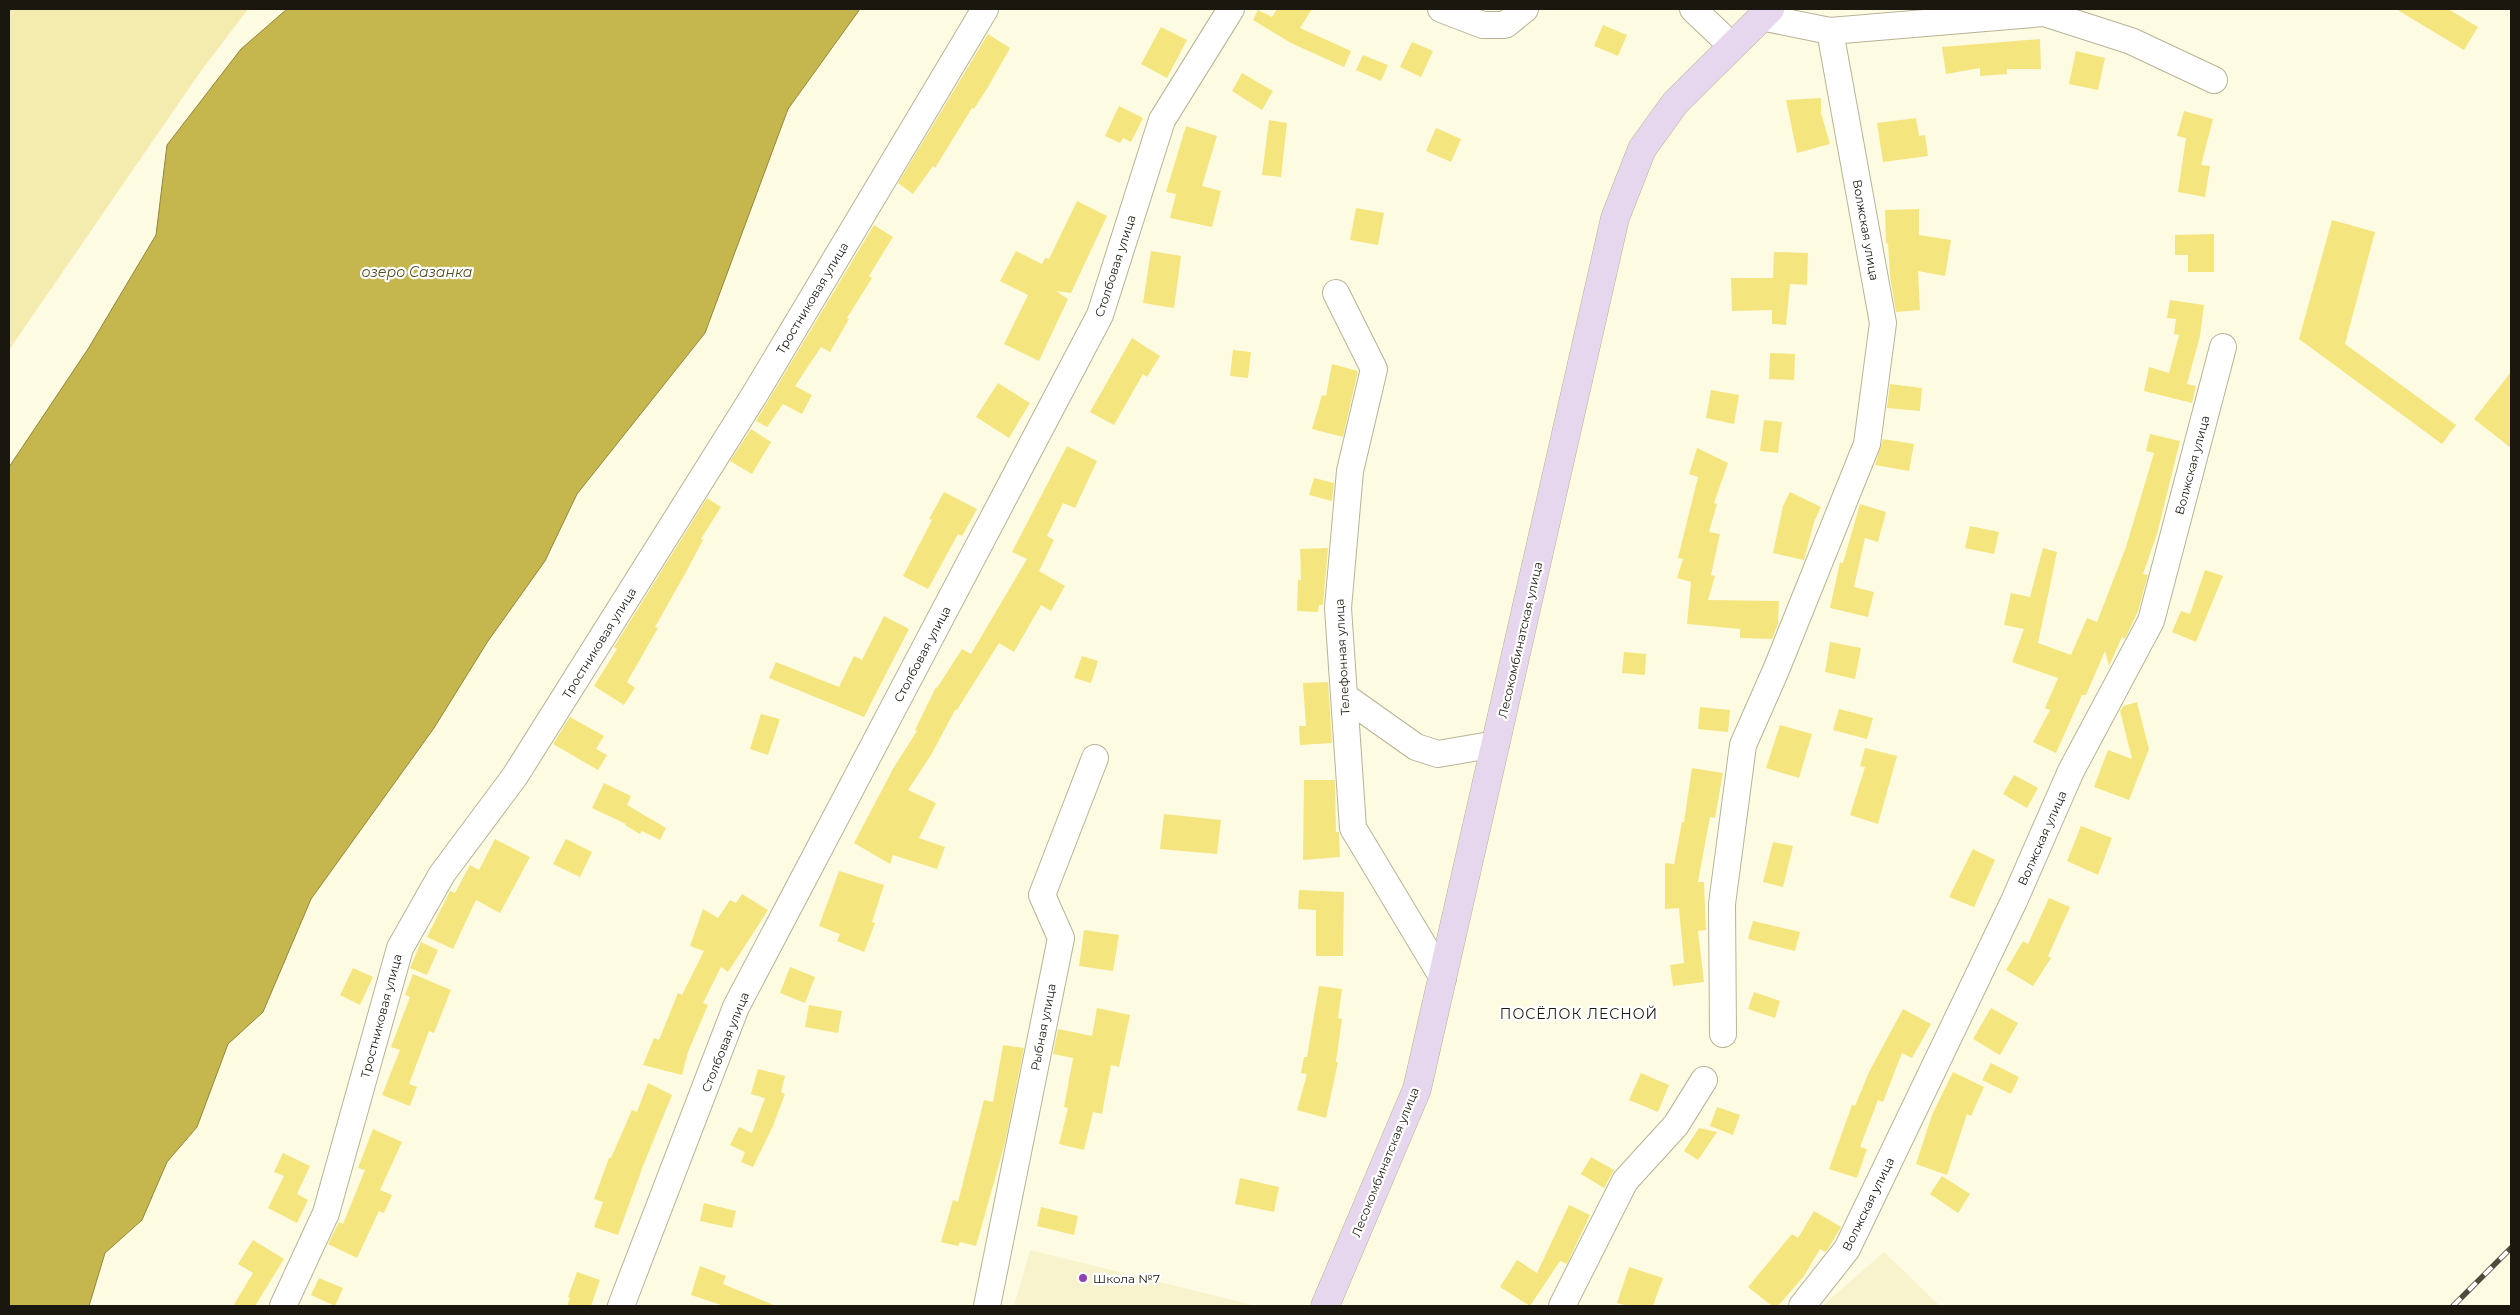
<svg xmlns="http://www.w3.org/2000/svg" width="2520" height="1315" font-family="Montserrat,sans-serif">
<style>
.built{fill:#f8f3cd}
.green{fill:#f4ebae}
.water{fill:#c5b64e;stroke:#92873b}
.building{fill:#f5e57f}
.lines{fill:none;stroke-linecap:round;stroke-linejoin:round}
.street-casing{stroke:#b7b396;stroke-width:28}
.secondary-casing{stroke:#b7b396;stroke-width:29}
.street{stroke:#fff;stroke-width:26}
.secondary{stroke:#e7d7ee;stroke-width:28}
.rail-casing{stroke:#4e4c3e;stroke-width:5.5}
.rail{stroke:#fff;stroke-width:4;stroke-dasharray:11;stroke-linecap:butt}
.poi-dot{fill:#9243b3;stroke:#fff;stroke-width:2}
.labels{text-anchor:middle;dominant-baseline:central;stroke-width:4.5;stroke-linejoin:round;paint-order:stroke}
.street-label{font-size:12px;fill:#1a180e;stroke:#fff}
.poi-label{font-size:12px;fill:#1a180e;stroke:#fff;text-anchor:start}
.water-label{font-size:14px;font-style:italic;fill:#564f25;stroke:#fff}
.neighbourhood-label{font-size:14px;letter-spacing:1px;fill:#1a180e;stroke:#fff}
</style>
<rect width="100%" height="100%" fill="#fefbe3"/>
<path class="built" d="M 1030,1250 L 1257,1306 L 1014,1306 Z
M 1884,1252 L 1940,1306 L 1822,1306 Z"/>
<path class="green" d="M 9,9 L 248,9 L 198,75 L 9,350 Z"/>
<path class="water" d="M 287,9 L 860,9 L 788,109 L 705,333 L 577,494 L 545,561 L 488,641 L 434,728 L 311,899 L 263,1012 L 228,1044 L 197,1127 L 167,1162 L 142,1220 L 105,1253 L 89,1306 L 9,1306 L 9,467 L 88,349 L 156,235 L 167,145 L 241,49 Z"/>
<path class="building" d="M 1277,9 L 1312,9 L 1300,28 L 1351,51 L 1344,67 L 1291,43 L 1253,20 L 1258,10 L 1272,17 Z
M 2396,9 L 2448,9 L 2478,27 L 2464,50 Z
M 1603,25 L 1627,35 L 1618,56 L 1594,46 Z
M 1161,27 L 1187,40 L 1167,78 L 1141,64 Z
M 988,34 L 1010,48 L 988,87 L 974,109 L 972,108 L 935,168 L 933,166 L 913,194 L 898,183 Z
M 2040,39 L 2041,69 L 2007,69 L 2007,74 L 1980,76 L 1980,68 L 1946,74 L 1942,47 Z
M 1412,42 L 1433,51 L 1421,77 L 1400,67 Z
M 2076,51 L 2105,58 L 2098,90 L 2069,84 Z
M 1363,55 L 1388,65 L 1381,81 L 1356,70 Z
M 1242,73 L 1273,91 L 1262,110 L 1232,91 Z
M 1821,98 L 1821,113 L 1830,144 L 1797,153 L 1786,100 Z
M 1119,106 L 1143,118 L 1131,142 L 1123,138 L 1120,143 L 1105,136 Z
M 2184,111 L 2213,119 L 2201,165 L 2210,166 L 2205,197 L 2178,192 L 2186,138 L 2177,136 Z
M 1916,118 L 1919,136 L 1925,135 L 1928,156 L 1883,162 L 1877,123 Z
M 1269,120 L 1287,123 L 1281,177 L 1262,175 Z
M 1186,126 L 1217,136 L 1202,186 L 1221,191 L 1212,227 L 1170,218 L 1176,194 L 1166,192 Z
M 1436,128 L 1461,139 L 1451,162 L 1426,151 Z
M 1077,201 L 1107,216 L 1071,293 L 1056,291 L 1068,299 L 1039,361 L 1004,344 L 1028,295 L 1000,281 L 1016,251 L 1042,264 L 1045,258 L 1049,259 Z
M 1356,208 L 1384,213 L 1378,245 L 1350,240 Z
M 1919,209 L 1919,235 L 1951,240 L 1945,276 L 1918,271 L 1920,310 L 1896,312 L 1890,276 L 1888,243 L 1886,244 L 1885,210 Z
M 2332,220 L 2375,232 L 2345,344 L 2456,425 L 2442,444 L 2299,339 Z
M 874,225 L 893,237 L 869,276 L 872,278 L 847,318 L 849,319 L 830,352 L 821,347 L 795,386 L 812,395 L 802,414 L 783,404 L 767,427 L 756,421 Z
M 2214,234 L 2214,272 L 2188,272 L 2188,255 L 2175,255 L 2175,235 Z
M 1151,251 L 1181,256 L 1174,308 L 1143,303 Z
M 1774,252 L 1808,253 L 1807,285 L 1790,284 L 1786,325 L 1772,324 L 1772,310 L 1732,311 L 1731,278 L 1773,278 Z
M 2170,300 L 2204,305 L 2200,336 L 2187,384 L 2196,386 L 2192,403 L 2144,391 L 2149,367 L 2169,373 L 2179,335 L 2174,334 L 2176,319 L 2167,318 Z
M 1132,338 L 1160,356 L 1147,377 L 1143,374 L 1114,425 L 1090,412 Z
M 1233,350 L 1251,352 L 1248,378 L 1230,376 Z
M 1770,353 L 1795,354 L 1794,380 L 1769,379 Z
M 1332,364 L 1358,371 L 1343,437 L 1312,429 L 1322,395 L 1326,396 Z
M 2511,372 L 2511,448 L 2474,419 Z
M 998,383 L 1030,403 L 1009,438 L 976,417 Z
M 1890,384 L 1922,388 L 1920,411 L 1887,408 Z
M 1711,390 L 1739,395 L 1734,424 L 1706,418 Z
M 1764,420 L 1782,422 L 1778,453 L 1760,451 Z
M 751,429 L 771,442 L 752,474 L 730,461 Z
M 2150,434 L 2180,441 L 2157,534 L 2143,574 L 2148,575 L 2138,611 L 2125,639 L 2122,637 L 2109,666 L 2105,651 L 2086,695 L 2082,695 L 2056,753 L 2033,742 L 2050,710 L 2045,708 L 2058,678 L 2012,662 L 2024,629 L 2004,625 L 2011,593 L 2030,597 L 2043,548 L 2057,552 L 2038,643 L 2071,655 L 2087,618 L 2097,622 L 2126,547 L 2154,453 L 2146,451 Z
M 1883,439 L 1914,444 L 1909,471 L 1875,465 Z
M 1067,446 L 1097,461 L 1075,508 L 1063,503 L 1047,536 L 1054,540 L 1039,571 L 1065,586 L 1051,611 L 1041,605 L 1014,652 L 999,643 L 957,710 L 955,710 L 931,755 L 908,790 L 936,803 L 919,838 L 945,847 L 937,869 L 893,855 L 890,864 L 854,843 L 894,767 L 917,731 L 915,730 L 936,687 L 937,688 L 962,649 L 971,654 L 1027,559 L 1012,552 Z
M 1697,448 L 1728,463 L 1714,503 L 1717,504 L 1709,532 L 1720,534 L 1711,575 L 1715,576 L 1708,600 L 1779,601 L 1778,624 L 1772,639 L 1740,638 L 1740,629 L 1687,624 L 1691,582 L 1677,578 L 1683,559 L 1678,558 L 1698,477 L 1689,474 Z
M 1314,478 L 1334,483 L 1332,501 L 1309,495 Z
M 944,492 L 977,509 L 962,536 L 958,534 L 928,589 L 903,576 L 932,520 L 929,519 Z
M 1790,492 L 1821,507 L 1814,522 L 1804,560 L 1773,553 L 1783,506 Z
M 707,498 L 721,507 L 701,539 L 703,540 L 686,572 L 655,627 L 658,628 L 627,682 L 635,688 L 624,705 L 594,686 L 617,649 L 614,647 Z
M 1860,504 L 1886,512 L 1878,542 L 1865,538 L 1854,587 L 1874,592 L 1868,617 L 1830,608 L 1840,562 L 1843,563 Z
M 1970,526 L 1999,532 L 1994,554 L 1965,548 Z
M 1328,548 L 1323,605 L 1319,605 L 1318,612 L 1297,611 L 1298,580 L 1301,580 L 1300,549 Z
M 2205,570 L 2223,576 L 2196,642 L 2172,632 L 2181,611 L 2190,614 Z
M 884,616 L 909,629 L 864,717 L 769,678 L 776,662 L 839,687 L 854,656 L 862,660 Z
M 1830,642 L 1861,648 L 1855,679 L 1825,672 Z
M 1624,652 L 1646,654 L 1645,675 L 1622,673 Z
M 1082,656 L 1098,661 L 1091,683 L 1074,678 Z
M 1328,682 L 1332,743 L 1300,745 L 1299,726 L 1306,726 L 1303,683 Z
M 2137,702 L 2149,749 L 2129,800 L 2094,787 L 2108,750 L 2132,759 L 2120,711 L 2123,706 Z
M 1700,707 L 1730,710 L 1728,732 L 1698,729 Z
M 1839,709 L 1873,718 L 1867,739 L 1833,730 Z
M 761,714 L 780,719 L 768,755 L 750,749 Z
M 570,717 L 604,736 L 596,749 L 607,755 L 598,770 L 553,744 Z
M 1780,725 L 1812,734 L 1799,778 L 1766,768 Z
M 1865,748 L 1897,756 L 1878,824 L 1850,815 L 1865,767 L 1860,766 Z
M 1692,768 L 1723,773 L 1715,818 L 1710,817 L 1698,882 L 1704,882 L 1706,930 L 1698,931 L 1704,982 L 1673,986 L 1670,965 L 1684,963 L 1679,908 L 1665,909 L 1665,863 L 1674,864 L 1682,822 L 1684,822 Z
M 2014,775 L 2038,788 L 2027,808 L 2003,794 Z
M 1304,780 L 1335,780 L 1336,832 L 1339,832 L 1340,857 L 1303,860 Z
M 604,783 L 631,796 L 627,805 L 666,828 L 660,840 L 642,831 L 640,834 L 625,825 L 626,824 L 592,808 Z
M 1164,814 L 1221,820 L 1217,854 L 1160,849 Z
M 2081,826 L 2112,838 L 2098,875 L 2067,861 Z
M 495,839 L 530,857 L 500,913 L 476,900 L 453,949 L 427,937 L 450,891 L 455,893 L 470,865 L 479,870 Z
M 566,839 L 592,852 L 580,877 L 553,864 Z
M 1773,842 L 1793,846 L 1783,887 L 1763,882 Z
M 1973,849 L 1995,860 L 1974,907 L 1949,897 Z
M 839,871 L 884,885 L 872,922 L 875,923 L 864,952 L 837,941 L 840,934 L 819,926 Z
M 1299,890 L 1344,892 L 1343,956 L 1316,956 L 1316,910 L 1298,909 Z
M 742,894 L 768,910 L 728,972 L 721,967 L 703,1003 L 708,1005 L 688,1052 L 682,1075 L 643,1065 L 654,1038 L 659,1040 L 678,993 L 682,995 L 704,951 L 690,946 L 703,909 L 718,918 L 730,900 L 736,903 Z
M 2049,898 L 2070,907 L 2048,956 L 2051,958 L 2033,986 L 2006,970 L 2023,941 L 2028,944 Z
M 1753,921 L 1800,932 L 1795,951 L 1748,939 Z
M 1084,930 L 1119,935 L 1113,971 L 1079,966 Z
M 421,942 L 438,950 L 427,975 L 410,968 Z
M 790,967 L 815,977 L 805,1003 L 780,993 Z
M 353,968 L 373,977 L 360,1005 L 340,995 Z
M 413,974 L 451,990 L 434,1033 L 429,1031 L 409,1084 L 417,1087 L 410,1106 L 382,1095 L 400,1050 L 391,1047 L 410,997 L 405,995 Z
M 1319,986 L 1342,989 L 1338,1018 L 1342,1019 L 1336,1062 L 1338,1062 L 1326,1118 L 1297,1110 L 1307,1074 L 1301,1073 L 1304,1057 L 1307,1057 Z
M 1754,992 L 1780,1001 L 1775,1018 L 1748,1009 Z
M 809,1005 L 842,1011 L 838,1033 L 805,1027 Z
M 1097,1008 L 1130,1015 L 1119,1067 L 1111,1065 L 1102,1114 L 1093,1112 L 1084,1150 L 1059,1144 L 1068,1108 L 1064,1107 L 1073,1058 L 1053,1054 L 1058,1029 L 1092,1036 Z
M 1991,1008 L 2018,1023 L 2000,1055 L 1973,1039 Z
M 1903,1009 L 1931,1024 L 1912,1058 L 1902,1053 L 1883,1102 L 1878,1100 L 1860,1147 L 1867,1149 L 1857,1178 L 1829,1169 L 1852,1105 L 1855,1106 L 1869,1072 Z
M 1003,1045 L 1024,1048 L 1005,1143 L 976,1246 L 960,1242 L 958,1246 L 941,1242 L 953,1200 L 958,1202 L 984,1100 L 993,1102 Z
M 1991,1063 L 2019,1077 L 2011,1094 L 1982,1080 Z
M 758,1069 L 785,1076 L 781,1092 L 785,1094 L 773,1126 L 753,1167 L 741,1162 L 745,1152 L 730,1145 L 739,1127 L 752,1133 L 765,1098 L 751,1094 Z
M 1953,1072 L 1984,1087 L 1971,1116 L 1967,1114 L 1947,1175 L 1916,1164 L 1932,1115 Z
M 1641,1073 L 1669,1085 L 1658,1112 L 1629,1100 Z
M 648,1083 L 672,1095 L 643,1166 L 618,1235 L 594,1227 L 603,1202 L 594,1199 L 609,1158 L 611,1158 L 632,1110 L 637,1112 Z
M 1717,1107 L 1740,1115 L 1733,1135 L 1710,1126 Z
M 1699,1128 L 1717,1132 L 1698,1160 L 1684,1151 Z
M 373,1129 L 402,1142 L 380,1190 L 392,1195 L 384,1213 L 379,1211 L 357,1258 L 328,1244 L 339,1222 L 343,1224 L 365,1170 L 358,1168 Z
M 283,1153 L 310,1166 L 297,1194 L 308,1200 L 297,1223 L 268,1208 L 284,1176 L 274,1172 Z
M 1591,1157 L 1614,1170 L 1604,1188 L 1581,1174 Z
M 1942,1176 L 1970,1194 L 1958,1213 L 1930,1194 Z
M 1240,1178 L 1279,1187 L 1274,1212 L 1235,1204 Z
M 704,1203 L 736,1211 L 732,1228 L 700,1221 Z
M 1569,1205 L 1590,1215 L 1567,1264 L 1560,1261 L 1530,1306 L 1500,1287 L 1517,1260 L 1537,1273 Z
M 1041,1207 L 1078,1216 L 1074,1235 L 1037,1226 Z
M 1814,1211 L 1841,1227 L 1828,1249 L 1825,1252 L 1820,1249 L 1804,1276 L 1778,1306 L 1772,1306 L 1748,1287 L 1792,1234 L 1798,1238 Z
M 253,1240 L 284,1259 L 255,1306 L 233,1306 L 253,1273 L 238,1264 Z
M 700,1266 L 726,1276 L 723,1284 L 776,1306 L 724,1306 L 691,1295 Z
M 1629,1267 L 1663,1278 L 1653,1306 L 1628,1306 L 1617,1303 Z
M 577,1272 L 600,1280 L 591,1306 L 567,1306 L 570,1298 L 568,1297 Z
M 319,1278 L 343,1288 L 335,1306 L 311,1295 Z"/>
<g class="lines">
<defs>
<path id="street" d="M 1441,9 L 1483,25 L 1505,25 L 1525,9
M 1693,9 L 1732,46
M 1761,17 L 1830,31 L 2044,13 L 2131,41 L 2214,80
M 1336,293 L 1374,369 L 1350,471 L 1338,608 L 1353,828 L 1443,978
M 1344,696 L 1416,747 L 1438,754 L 1496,744
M 1723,1034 L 1722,904 L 1743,745 L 1776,670 L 1867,444 L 1883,323 L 1830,31
M 283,1306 L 326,1213 L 400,948 L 442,874 L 515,776 L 755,394 L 985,9
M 621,1306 L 736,1007 L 1100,315 L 1162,120 L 1231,9
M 987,1306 L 1061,938 L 1042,895 L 1095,758
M 1562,1306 L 1625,1181 L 1676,1125 L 1704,1080
M 1802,1306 L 1847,1249 L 2014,901 L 2071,771 L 2151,621 L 2223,347"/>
<path id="secondary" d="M 1325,1306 L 1417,1089 L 1615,218 L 1642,149 L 1675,103 L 1770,9"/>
</defs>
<use href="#street" class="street-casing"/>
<use href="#secondary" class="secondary-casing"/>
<use href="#street" class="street"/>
<use href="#secondary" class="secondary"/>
<defs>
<path id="rail" d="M 2453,1306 L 2511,1248"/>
</defs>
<use href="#rail" class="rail-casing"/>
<use href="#rail" class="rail"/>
</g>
<circle class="poi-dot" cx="1083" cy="1278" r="5"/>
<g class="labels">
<g class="street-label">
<text transform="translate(1866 230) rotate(80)">Волжская улица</text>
<text transform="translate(1115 266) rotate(-72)">Столбовая улица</text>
<text transform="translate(812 298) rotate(-59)">Тростниковая улица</text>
<text transform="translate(2192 465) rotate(-75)">Волжская улица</text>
<text transform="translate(1520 640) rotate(-77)">Лесокомбинатская улица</text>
<text transform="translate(599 643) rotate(-58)">Тростниковая улица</text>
<text transform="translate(922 654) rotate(-62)">Столбовая улица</text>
<text transform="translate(1342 657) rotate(-93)">Телефонная улица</text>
<text transform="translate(2042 838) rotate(-66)">Волжская улица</text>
<text transform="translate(381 1016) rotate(-75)">Тростниковая улица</text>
<text transform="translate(1043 1027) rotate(-79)">Рыбная улица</text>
<text transform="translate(725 1042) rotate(-68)">Столбовая улица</text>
<text transform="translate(1385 1162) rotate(-68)">Лесокомбинатская улица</text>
<text transform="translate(1868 1204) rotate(-64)">Волжская улица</text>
</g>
<g class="poi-label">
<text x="1093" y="1278">Школа №7</text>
</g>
<g class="water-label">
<text x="417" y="272">озеро Сазанка</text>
</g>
<g class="neighbourhood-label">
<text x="1579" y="1014">ПОСЁЛОК ЛЕСНОЙ</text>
</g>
</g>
<rect width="2520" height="1315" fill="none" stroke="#1a180e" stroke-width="20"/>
</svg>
